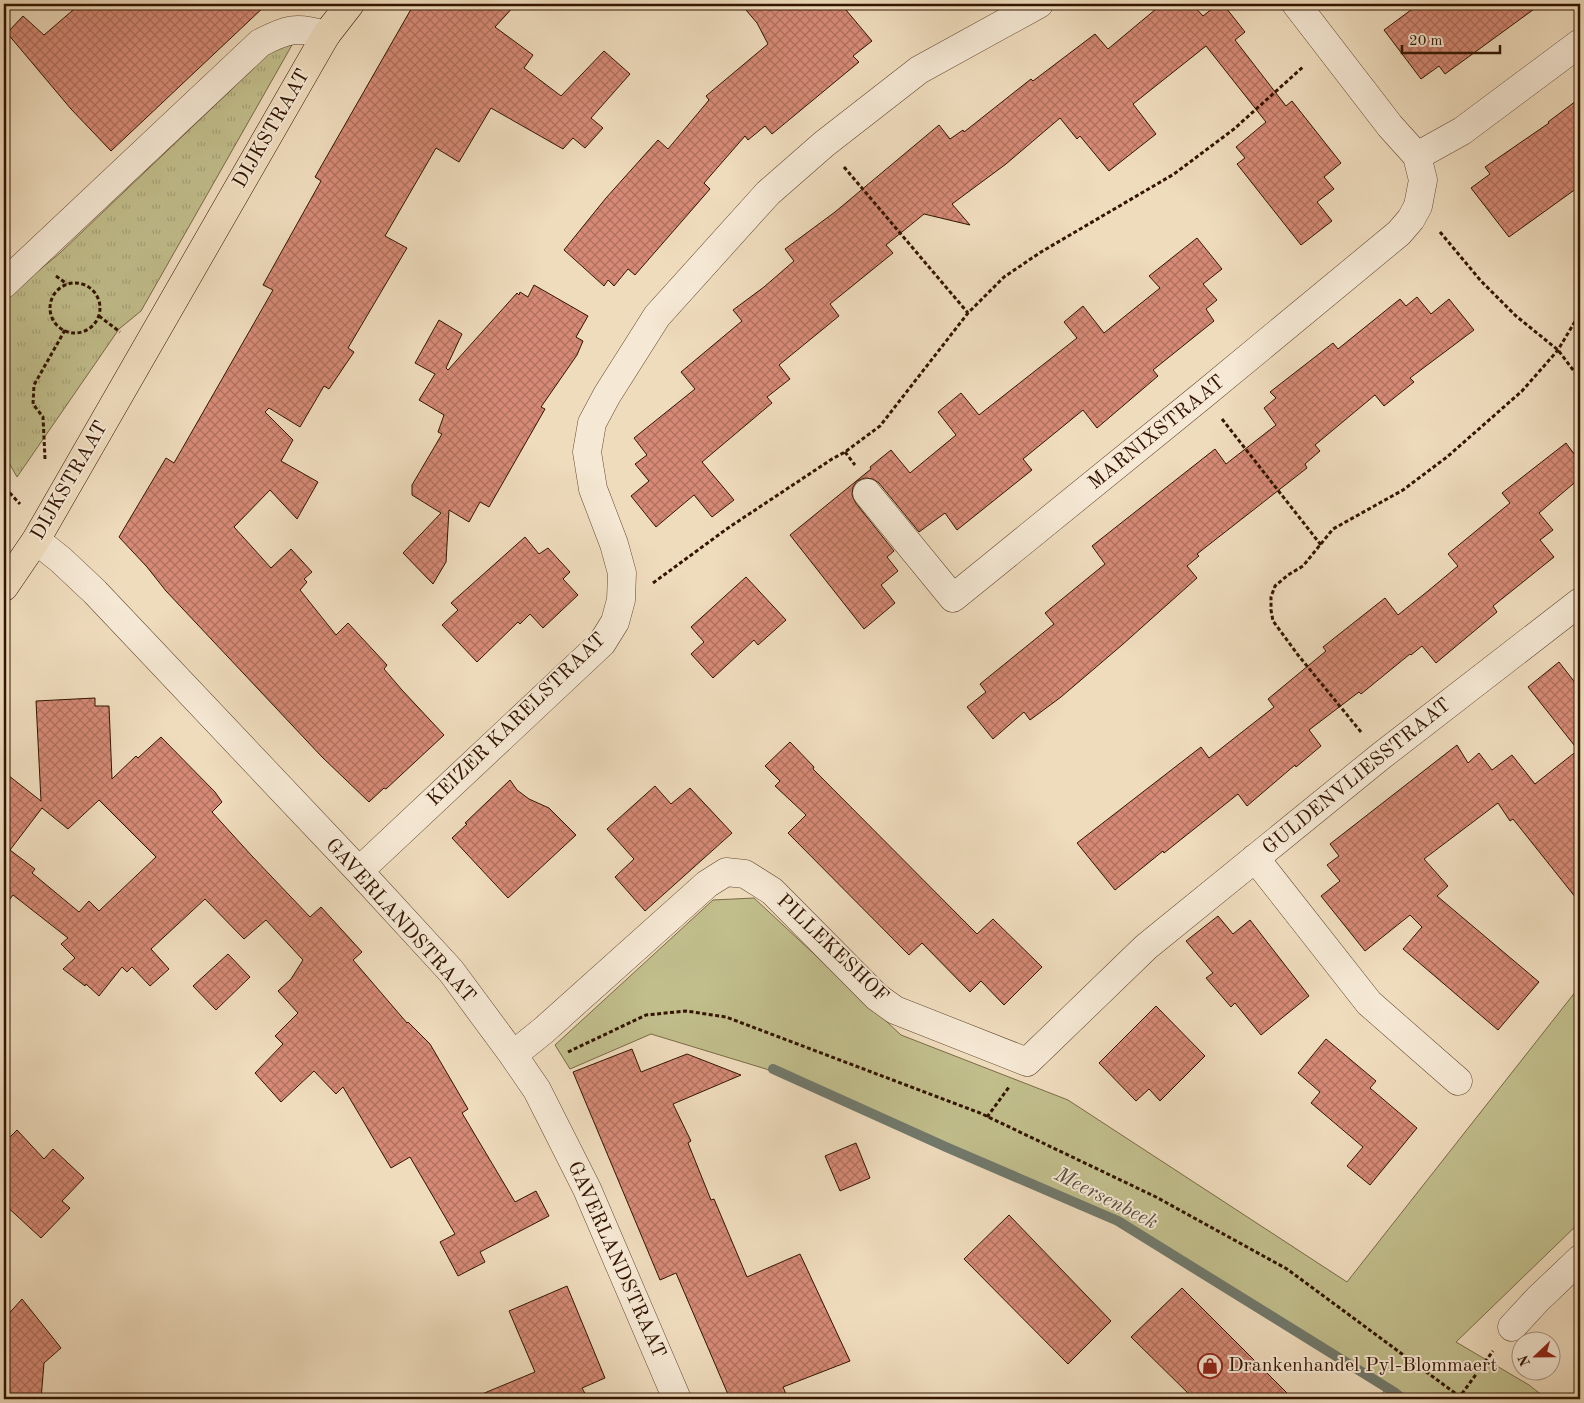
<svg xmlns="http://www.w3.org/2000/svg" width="1584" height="1403" font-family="'Old Standard TT',serif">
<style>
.grass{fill:#c1be8c;stroke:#7a6a46}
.park{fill:url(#park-tufts);stroke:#7a6a46}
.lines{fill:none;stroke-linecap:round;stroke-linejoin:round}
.stream{stroke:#71796c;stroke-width:10}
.building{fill:url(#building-cross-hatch);stroke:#331500;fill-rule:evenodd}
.minor-casing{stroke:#62472f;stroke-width:29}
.major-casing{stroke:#331500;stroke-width:29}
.path{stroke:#331500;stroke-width:3;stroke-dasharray:4 2.5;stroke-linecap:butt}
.minor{stroke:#f5e8d4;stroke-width:28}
.major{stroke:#efdcbd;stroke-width:28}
.labels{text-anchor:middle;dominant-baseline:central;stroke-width:4;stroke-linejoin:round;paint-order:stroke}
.street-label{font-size:20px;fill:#331500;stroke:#f5e8d4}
.poi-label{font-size:20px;fill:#331500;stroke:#f5e8d4;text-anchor:start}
.water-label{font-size:21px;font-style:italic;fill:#574f3f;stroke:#f5e8d4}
</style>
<defs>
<pattern id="park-tufts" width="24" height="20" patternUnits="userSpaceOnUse" patternTransform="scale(1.25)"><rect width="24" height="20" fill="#c1be8c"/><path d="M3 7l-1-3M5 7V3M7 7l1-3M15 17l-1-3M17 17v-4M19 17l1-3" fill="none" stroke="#a6a277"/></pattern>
<pattern id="building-cross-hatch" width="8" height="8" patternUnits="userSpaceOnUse" patternTransform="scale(1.25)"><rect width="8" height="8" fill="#d68a76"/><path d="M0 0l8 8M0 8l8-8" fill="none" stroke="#ae705e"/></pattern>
</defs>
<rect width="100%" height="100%" fill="#efdcbd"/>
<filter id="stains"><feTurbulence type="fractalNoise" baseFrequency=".004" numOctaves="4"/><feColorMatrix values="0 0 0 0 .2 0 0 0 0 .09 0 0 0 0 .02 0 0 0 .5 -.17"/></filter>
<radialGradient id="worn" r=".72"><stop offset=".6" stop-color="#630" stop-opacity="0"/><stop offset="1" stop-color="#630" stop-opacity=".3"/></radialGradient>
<path class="grass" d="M 754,898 L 901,1035 L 1068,1100 L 1347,1282 L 1580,986 L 1580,1222 L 1456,1342 L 1529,1385 L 1547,1399 L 1377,1399 L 1385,1390 L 1105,1218 L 766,1069 L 651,1034 L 570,1069 L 555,1045 L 713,900 Z"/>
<path class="park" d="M 275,45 L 292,45 L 141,311 L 119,329 L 17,477 L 4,454 L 4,299 L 60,253 L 233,88 L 248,68 Z"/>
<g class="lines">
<path class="stream" d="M 773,1069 L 946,1147 L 1118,1221 L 1394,1392 L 1403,1399"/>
</g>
<path class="building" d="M 80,4 L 267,4 L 111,151 L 71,109 L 7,33 L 23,16 L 44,35 Z
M 414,4 L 516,4 L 495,27 L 533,55 L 524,68 L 561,96 L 604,51 L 630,74 L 591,118 L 603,128 L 585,148 L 573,138 L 563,149 L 491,108 L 459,162 L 436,148 L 385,236 L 407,248 L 348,348 L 354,352 L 329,389 L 324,386 L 300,427 L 269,408 L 265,412 L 293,440 L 281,461 L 318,482 L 297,519 L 270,490 L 234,527 L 271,568 L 291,549 L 312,572 L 304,579 L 307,582 L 300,590 L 336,635 L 348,623 L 387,665 L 384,669 L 402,690 L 444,735 L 386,789 L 384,788 L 369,802 L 322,757 L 166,591 L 147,567 L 119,537 L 166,458 L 174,463 L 273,290 L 263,285 L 321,181 L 315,177 Z
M 741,4 L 841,4 L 872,41 L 853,56 L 859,62 L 772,134 L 765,126 L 748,140 L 745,136 L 704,183 L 710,189 L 635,275 L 628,269 L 614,286 L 608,280 L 604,286 L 564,250 L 606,198 L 658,140 L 668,149 L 709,100 L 706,96 L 768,44 L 757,23 Z
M 1162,4 L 1192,4 L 1203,16 L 1218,4 L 1223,4 L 1245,32 L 1235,40 L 1286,106 L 1292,101 L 1341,163 L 1324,177 L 1334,189 L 1317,202 L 1332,221 L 1301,245 L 1237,164 L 1245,158 L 1236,147 L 1266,122 L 1206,46 L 1133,104 L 1156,134 L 1109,171 L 1080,136 L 1077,139 L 1060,118 L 1006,164 L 952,204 L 970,225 L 924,214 L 886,245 L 893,253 L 830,304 L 839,316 L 779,365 L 790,379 L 767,397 L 772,403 L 702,462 L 734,500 L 712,517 L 694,495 L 656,527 L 631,496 L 649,481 L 635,464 L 647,455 L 634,438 L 695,389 L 681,372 L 742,321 L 733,310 L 764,287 L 794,261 L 785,249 L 835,212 L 939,125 L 950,139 L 963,130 L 964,132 L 1031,79 L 1033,81 L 1095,34 L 1108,49 Z
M 1419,4 L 1541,4 L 1445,74 L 1439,66 L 1421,79 L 1384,30 Z
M 1580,98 L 1580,186 L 1509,237 L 1471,188 L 1490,174 L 1485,167 L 1549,123 L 1548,122 Z
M 1197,238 L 1222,269 L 1203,284 L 1217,300 L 1206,309 L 1214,321 L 1153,370 L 1158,376 L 1097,428 L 1083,410 L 1023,459 L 1032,470 L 957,530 L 945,513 L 919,532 L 879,483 L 873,479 L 865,478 L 857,481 L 853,487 L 852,495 L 855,502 L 894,551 L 887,557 L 898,571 L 881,585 L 895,603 L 864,629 L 790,535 L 871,469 L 870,467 L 891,450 L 910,473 L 956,435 L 938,412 L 961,393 L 979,415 L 1077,338 L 1064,322 L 1083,306 L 1104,333 L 1160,288 L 1149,276 Z
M 534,285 L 588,316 L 576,337 L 583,341 L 577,355 L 541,407 L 545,409 L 489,507 L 480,502 L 469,522 L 449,510 L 446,562 L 433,584 L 403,553 L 441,513 L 412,495 L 412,485 L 442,434 L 438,432 L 444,415 L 419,400 L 435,374 L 415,363 L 439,320 L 462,334 L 446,368 L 448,370 L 517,293 L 519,295 L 520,292 L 528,297 Z
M 1417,297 L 1431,314 L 1449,299 L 1474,330 L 1410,378 L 1414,382 L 1384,406 L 1375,395 L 1315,445 L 1320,451 L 1305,464 L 1307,468 L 1197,554 L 1199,556 L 1187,566 L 1197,578 L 1122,645 L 1061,697 L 1030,720 L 1024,712 L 993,739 L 967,707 L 986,692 L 980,684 L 1054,624 L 1045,613 L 1105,564 L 1092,546 L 1215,449 L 1226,464 L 1276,425 L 1264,408 L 1276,398 L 1270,392 L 1333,343 L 1338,349 L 1400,299 L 1406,306 Z
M 1566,443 L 1580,462 L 1580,478 L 1539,513 L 1553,530 L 1540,540 L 1554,557 L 1493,606 L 1497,612 L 1436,663 L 1422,646 L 1411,655 L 1410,654 L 1361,694 L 1359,692 L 1309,730 L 1321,746 L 1296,767 L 1295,765 L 1247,806 L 1238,794 L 1164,853 L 1163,851 L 1115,890 L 1077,843 L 1201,747 L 1209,758 L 1274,707 L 1268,699 L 1326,651 L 1323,647 L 1385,598 L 1398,615 L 1428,591 L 1458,566 L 1448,554 L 1510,503 L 1502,493 Z
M 525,537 L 539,554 L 548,548 L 570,572 L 563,579 L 578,595 L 543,628 L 530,614 L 520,624 L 518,622 L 477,662 L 442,625 L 458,610 L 451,603 Z
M 746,577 L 786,620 L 758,645 L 754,640 L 713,678 L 691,654 L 704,642 L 691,627 Z
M 1559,662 L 1580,689 L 1580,903 L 1513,819 L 1510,821 L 1498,803 L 1424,859 L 1448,886 L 1437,896 L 1539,982 L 1498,1030 L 1403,949 L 1422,927 L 1410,915 L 1365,951 L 1321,896 L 1340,881 L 1327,865 L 1339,856 L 1330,844 L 1457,745 L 1468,763 L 1479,753 L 1492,770 L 1512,755 L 1535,784 L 1578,750 L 1528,687 Z
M 95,698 L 95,706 L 109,706 L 112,779 L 136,756 L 138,758 L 161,737 L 215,792 L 222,802 L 212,812 L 251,855 L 310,917 L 321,907 L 362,952 L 353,960 L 407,1023 L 408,1022 L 430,1044 L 468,1109 L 462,1113 L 515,1202 L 536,1191 L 549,1216 L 480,1252 L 485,1262 L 458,1276 L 440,1242 L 455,1234 L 410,1157 L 391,1168 L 343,1087 L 336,1094 L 314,1071 L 281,1102 L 255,1073 L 283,1044 L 275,1036 L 298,1013 L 278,991 L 291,979 L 303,960 L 266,920 L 244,939 L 205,899 L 151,949 L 169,969 L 150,986 L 132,967 L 127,972 L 122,967 L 99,996 L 86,984 L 85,986 L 63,969 L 75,958 L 61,944 L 68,938 L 13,895 L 4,907 L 4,772 L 41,801 L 36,701 ZM 99,800 L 156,857 L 99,911 L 89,901 L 79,912 L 32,873 L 35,869 L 10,850 L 42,808 L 68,829 Z
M 790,742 L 814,767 L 813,769 L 977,934 L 993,919 L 1042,967 L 1004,1005 L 981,981 L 970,992 L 922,943 L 909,955 L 788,833 L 806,815 L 775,786 L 780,781 L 765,766 Z
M 510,780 L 517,790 L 529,799 L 549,808 L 576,835 L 508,898 L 452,838 L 467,824 L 465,823 Z
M 655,786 L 671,804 L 690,788 L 732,833 L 645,911 L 615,877 L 634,859 L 607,829 Z
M 1218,916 L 1233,934 L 1250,920 L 1309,996 L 1261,1035 L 1235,1003 L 1231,1007 L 1206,978 L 1213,973 L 1186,941 Z
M 228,954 L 250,977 L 216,1010 L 193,986 Z
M 1156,1006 L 1205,1056 L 1160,1101 L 1149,1089 L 1136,1101 L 1099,1063 Z
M 1326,1039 L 1376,1081 L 1370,1088 L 1417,1128 L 1370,1185 L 1347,1166 L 1363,1147 L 1311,1103 L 1320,1092 L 1298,1073 Z
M 632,1049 L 641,1072 L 687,1054 L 741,1075 L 673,1104 L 691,1141 L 688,1143 L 711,1200 L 714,1199 L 747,1277 L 800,1254 L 850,1361 L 783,1387 L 788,1399 L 730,1399 L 676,1273 L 660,1280 L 573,1072 Z
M 17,1130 L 44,1159 L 53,1149 L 84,1178 L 62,1201 L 70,1208 L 41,1238 L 4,1204 L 4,1143 Z
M 856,1143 L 870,1178 L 840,1191 L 825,1156 Z
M 1009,1215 L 1111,1321 L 1068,1364 L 964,1259 Z
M 567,1286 L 605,1378 L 582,1388 L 588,1399 L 470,1399 L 535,1372 L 509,1311 Z
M 1182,1288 L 1293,1399 L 1194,1399 L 1131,1337 Z
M 22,1299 L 61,1348 L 44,1363 L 41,1399 L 4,1399 L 4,1319 Z"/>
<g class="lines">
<defs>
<path id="minor" d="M 1296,4 L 1390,126 L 1417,156 L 1462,131 L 1580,43
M 4,284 L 260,43 C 287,29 296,26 326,35
M 867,493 L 953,598 L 1203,395 L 1399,233 L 1411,219 L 1418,206 L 1423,180 L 1417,156
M 36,540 L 61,560 L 95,592 L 359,871 L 451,971 L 513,1055 L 537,1090 L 587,1189 L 677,1399
M 1255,858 L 1369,1003 L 1458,1081
M 359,871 L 602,643 L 615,622 L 621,600 L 622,573 L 614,544 L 593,489 L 587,452 L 592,423 L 607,395 L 657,316 L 768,193 L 824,144 L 919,70 L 1039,4
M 513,1055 L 544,1030 L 707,884 L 726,872 L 745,874 L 772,891 L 877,997 L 895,1010 L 1027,1062 L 1146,947 L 1381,756 L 1580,602
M 1512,1327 L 1538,1299 L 1580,1259"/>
<path id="major" d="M 4,587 L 36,540 L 326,35 L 350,4"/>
</defs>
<use href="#minor" class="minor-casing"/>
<use href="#major" class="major-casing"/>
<path class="path" d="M 844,167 L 968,313
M 1440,232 L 1481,281 L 1516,316 L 1558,350 L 1580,379
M 56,276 L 67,284
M50 308a25 25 0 1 1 50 0a25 25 0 1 1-50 0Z
M 99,316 L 120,332
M 1222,419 L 1321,545
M 845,452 L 855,465
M 45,459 L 43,417 L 33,404 L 34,385 L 65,330
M 4,481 L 9,492 L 20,504
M 653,583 L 728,528 L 832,459 L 845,452 L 880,426 L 968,313 L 1004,277 L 1041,252 L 1174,174 L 1234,129 L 1304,66
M 1361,732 L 1298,655 L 1273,621 L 1271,610 L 1271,597 L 1275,586 L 1288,575 L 1303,566 L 1333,529 L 1403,490 L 1447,457 L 1522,391 L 1558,350 L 1580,313
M 568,1052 L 646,1015 L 686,1011 L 726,1017 L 980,1113 L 1156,1197 L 1287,1269 L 1463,1399
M 987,1117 L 1009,1087
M 1458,1399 L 1493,1351"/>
<use href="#minor" class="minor"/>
<use href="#major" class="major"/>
</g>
<defs>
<symbol id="shop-ring" viewBox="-11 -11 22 22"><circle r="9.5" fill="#f5e8d4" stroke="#8f2418" stroke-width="1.5"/><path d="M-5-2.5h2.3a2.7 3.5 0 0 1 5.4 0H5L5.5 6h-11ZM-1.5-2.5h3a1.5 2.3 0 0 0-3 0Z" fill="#8f2418"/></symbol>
</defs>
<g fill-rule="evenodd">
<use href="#shop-ring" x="1196" y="1352" width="28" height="28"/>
</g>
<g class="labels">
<g class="street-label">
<text transform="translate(272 129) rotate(-60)">DIJKSTRAAT</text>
<text transform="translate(1157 433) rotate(-39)">MARNIXSTRAAT</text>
<text transform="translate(70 481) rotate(-60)">DIJKSTRAAT</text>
<text transform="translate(517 720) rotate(-44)">KEIZER KARELSTRAAT</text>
<text transform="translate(1357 777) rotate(-39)">GULDENVLIESSTRAAT</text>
<text transform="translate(400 921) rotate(48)">GAVERLANDSTRAAT</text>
<text transform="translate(832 949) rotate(44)">PILLEKESHOF</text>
<text transform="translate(616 1260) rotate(66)">GAVERLANDSTRAAT</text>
</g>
<g class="poi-label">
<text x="1228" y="1366">Drankenhandel Pyl-Blommaert</text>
</g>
<g class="water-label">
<text transform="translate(1106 1199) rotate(27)">Meersenbeek</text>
</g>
</g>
<rect width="1584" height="1403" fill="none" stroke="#efdcbd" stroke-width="20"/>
<rect x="5" y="5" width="1574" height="1393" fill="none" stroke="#331500" stroke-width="2.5"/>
<rect x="10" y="10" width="1564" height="1383" fill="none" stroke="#331500"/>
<g transform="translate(1536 1356) rotate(248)"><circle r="24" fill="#f5e8d4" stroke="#a7947f"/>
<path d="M0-4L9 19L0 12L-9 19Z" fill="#8f2418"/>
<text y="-8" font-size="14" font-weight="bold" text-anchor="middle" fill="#331500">N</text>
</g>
<path d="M1402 45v8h98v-8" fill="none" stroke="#331500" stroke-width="2.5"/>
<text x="1409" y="45" font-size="15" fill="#331500" stroke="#f5e8d4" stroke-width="4" paint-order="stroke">20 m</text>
<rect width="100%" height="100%" filter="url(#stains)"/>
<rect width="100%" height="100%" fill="url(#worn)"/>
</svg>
